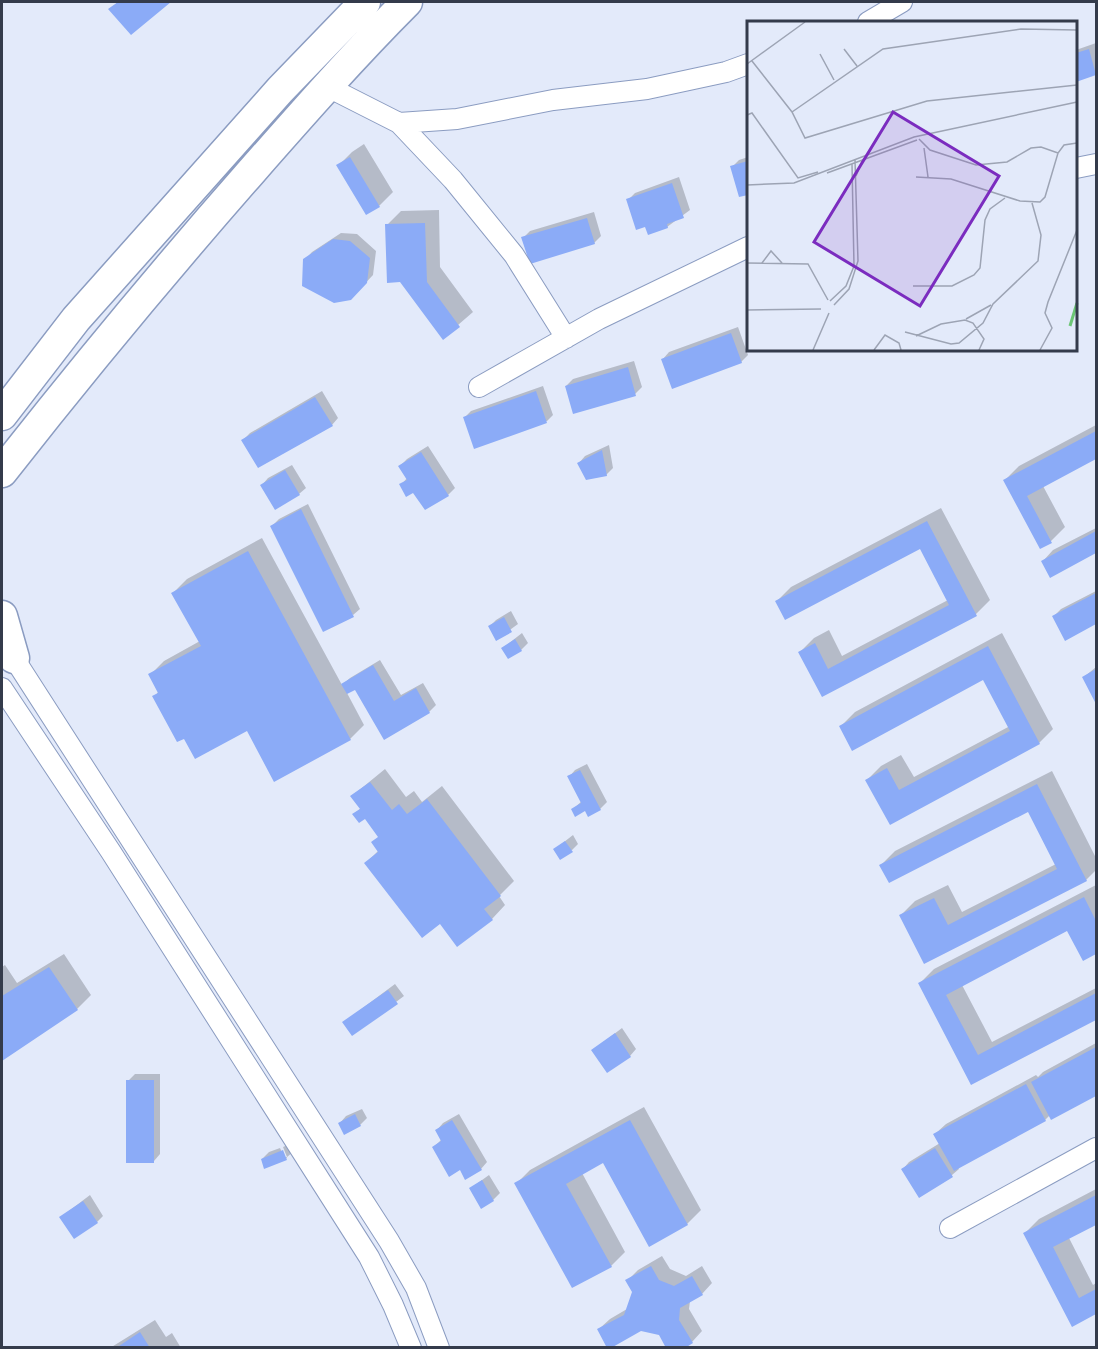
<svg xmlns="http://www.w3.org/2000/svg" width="1098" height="1349" font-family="'Fira Sans Condensed',sans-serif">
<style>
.shadow{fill:#0003}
.building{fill:#8babf7}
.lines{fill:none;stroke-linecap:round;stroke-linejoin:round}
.minor-casing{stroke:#8b9cc1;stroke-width:22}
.primary-casing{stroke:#8b9cc1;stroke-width:33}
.minor{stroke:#fff;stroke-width:20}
.primary{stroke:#fff;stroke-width:30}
.inset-river{fill:none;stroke:#6cc675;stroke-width:3}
.inset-road{fill:none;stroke:#9da4b4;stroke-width:1.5}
.view{fill:#7b2cbf;fill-opacity:0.15;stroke:#7b2cbf;stroke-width:3}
.inset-edge{fill:none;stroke:#343b4b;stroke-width:3}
</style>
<rect width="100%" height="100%" fill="#e3eafa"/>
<path class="shadow" d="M 118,2 L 168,2 L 131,33 L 110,9 Z
M 1096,43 L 1096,74 L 1076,80 L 1076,50 Z
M 364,144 L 393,192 L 379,206 L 338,166 L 352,152 Z
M 748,157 L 748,193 L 740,196 L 732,167 L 739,160 Z
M 679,177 L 690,210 L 667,227 L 646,226 L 628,200 L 635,193 Z
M 439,210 L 440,267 L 473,312 L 443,338 L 387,225 L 401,211 Z
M 594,212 L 601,236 L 594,243 L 523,238 L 530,231 Z
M 341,233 L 357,234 L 376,251 L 373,275 L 358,291 L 305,260 L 312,252 Z
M 738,327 L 748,355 L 741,362 L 663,359 L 669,352 Z
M 634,361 L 642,387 L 635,394 L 566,386 L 573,379 Z
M 543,386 L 553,415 L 547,421 L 475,447 L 464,418 L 471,411 Z
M 322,391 L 338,418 L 332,425 L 243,440 L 250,433 Z
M 1096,425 L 1096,457 L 1043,486 L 1065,527 L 1051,541 L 1040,547 L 1005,480 L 1019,466 Z
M 609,445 L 613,468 L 606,475 L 579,463 L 585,456 Z
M 428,446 L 455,488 L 448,495 L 413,490 L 401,485 L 407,478 L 400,466 L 407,459 Z
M 292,465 L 306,488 L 299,494 L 262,485 L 268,478 Z
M 308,504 L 360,609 L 353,615 L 272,526 L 279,519 Z
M 941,508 L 990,600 L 976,614 L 823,695 L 800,652 L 814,638 L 829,630 L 842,656 L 948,600 L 921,547 L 777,601 L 791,587 Z
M 1096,528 L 1096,552 L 1051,576 L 1043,561 L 1053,550 Z
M 262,538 L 342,685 L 350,678 L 380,660 L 401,695 L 423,683 L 436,705 L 429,712 L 385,738 L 355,688 L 347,693 L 364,725 L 350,739 L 247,729 L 184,737 L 154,697 L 159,691 L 150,675 L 164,661 L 200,641 L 173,593 L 187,579 Z
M 1096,591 L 1096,623 L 1065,639 L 1054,616 L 1061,609 Z
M 511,611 L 518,624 L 497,639 L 490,626 L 496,620 Z
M 522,633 L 528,643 L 521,650 L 503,648 Z
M 1002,633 L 1053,729 L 1039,743 L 890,823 L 867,780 L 881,766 L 901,755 L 914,777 L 1010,726 L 984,678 L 841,726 L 855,712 Z
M 1096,667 L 1096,700 L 1084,677 Z
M 587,764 L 607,802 L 600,809 L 573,809 L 582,801 L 569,777 L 575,770 Z
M 385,769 L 406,797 L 414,791 L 422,802 L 442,786 L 514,881 L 499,896 L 505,905 L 492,919 L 440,922 L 366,863 L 379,850 L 379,836 L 365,817 L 354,814 L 361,808 L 352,796 Z
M 1052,771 L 1096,858 L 1096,870 L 1086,880 L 925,962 L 901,915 L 915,901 L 948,885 L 962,912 L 1056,864 L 1029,810 L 881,865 L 895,851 Z
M 573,835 L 578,844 L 572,850 L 555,849 Z
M 1096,885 L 1096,952 L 1083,959 L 1068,929 L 962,985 L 992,1042 L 1096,988 L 1096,1018 L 972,1083 L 920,983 L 934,969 Z
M 64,954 L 91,995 L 77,1009 L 2,1059 L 2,967 L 5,965 L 17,983 Z
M 395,984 L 404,996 L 353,1034 L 344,1022 Z
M 622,1028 L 636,1049 L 630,1056 L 593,1050 Z
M 1096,1043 L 1096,1094 L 1052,1118 L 1050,1115 L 1045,1120 L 958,1167 L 959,1169 L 952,1175 L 919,1196 L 903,1169 L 909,1162 L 940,1143 L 935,1134 L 946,1124 L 1036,1075 L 1038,1077 L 1043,1072 Z
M 135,1074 L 160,1074 L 160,1154 L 154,1161 L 128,1081 Z
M 644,1107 L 701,1210 L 687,1224 L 604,1161 L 582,1173 L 625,1252 L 611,1266 L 516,1184 L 530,1170 Z
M 362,1109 L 367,1118 L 360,1125 L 340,1123 L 346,1116 Z
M 459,1114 L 487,1162 L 481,1169 L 460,1168 L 434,1147 L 442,1139 L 437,1130 L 443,1123 Z
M 290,1144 L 293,1152 L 287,1157 L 283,1147 Z
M 280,1148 L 284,1157 L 287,1157 L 286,1159 L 262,1159 L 269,1152 Z
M 489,1175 L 500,1193 L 493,1200 L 471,1188 Z
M 1096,1189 L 1096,1223 L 1069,1238 L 1093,1285 L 1096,1283 L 1096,1312 L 1073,1325 L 1025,1233 L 1039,1219 Z
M 90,1195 L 103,1216 L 97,1222 L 61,1217 Z
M 662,1256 L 670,1269 L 686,1276 L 702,1266 L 712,1283 L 702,1294 L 690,1301 L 689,1309 L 702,1331 L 692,1342 L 641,1329 L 599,1329 L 610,1319 L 627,1309 L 634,1292 L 627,1281 L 638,1270 Z
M 155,1320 L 166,1337 L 172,1333 L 181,1348 L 110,1348 Z"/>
<path class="building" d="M 118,2 L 171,2 L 131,35 L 108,9 Z
M 1089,49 L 1096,75 L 1076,82 L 1076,53 Z
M 350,157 L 380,207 L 366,215 L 336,165 Z
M 748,161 L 748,195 L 739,197 L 730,166 Z
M 672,183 L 684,218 L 667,224 L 668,228 L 648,235 L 645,227 L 636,230 L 626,199 Z
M 587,218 L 595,244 L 530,264 L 521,237 Z
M 425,223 L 427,282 L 460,327 L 443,340 L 400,282 L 387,283 L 385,224 Z
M 333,239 L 350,241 L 370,258 L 367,283 L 351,300 L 334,303 L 302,286 L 303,259 Z
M 731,333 L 742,363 L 672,389 L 661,359 Z
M 628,367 L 636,396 L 573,414 L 565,386 Z
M 536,391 L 547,423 L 474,449 L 463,417 Z
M 315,397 L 333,426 L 258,468 L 241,440 Z
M 1096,431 L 1096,459 L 1027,496 L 1052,543 L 1040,549 L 1003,480 Z
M 602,450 L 607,476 L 586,480 L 577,463 Z
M 421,452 L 449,496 L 425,510 L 413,493 L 406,497 L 399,484 L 407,480 L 398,466 Z
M 285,470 L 300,495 L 275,510 L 260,485 Z
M 301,509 L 354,617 L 323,632 L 270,526 Z
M 927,521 L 977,616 L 822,697 L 798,652 L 815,643 L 828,669 L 949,605 L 920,549 L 785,620 L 775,601 Z
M 1096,531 L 1096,553 L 1050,578 L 1041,561 Z
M 248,551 L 351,740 L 274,782 L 247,731 L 195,759 L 184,739 L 177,742 L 152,696 L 158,693 L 148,674 L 201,646 L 171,593 Z
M 1096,593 L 1096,624 L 1065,641 L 1052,616 Z
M 504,617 L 512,632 L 496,641 L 488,626 Z
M 515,639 L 522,651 L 508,659 L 501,648 Z
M 988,646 L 1040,744 L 890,825 L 865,780 L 887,768 L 899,790 L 1010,731 L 983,680 L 852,751 L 839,726 Z
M 373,665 L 394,701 L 416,688 L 430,713 L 384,740 L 355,690 L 347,694 L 341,684 Z
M 1096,669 L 1096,704 L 1082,677 Z
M 580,770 L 601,810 L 588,817 L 585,811 L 575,817 L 571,809 L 581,803 L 567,776 Z
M 370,782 L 392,810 L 399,804 L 407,814 L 427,799 L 501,896 L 484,909 L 493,920 L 457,947 L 440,924 L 422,938 L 364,863 L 378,852 L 371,842 L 378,837 L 365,819 L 359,823 L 352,814 L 360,809 L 350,796 Z
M 1037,784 L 1087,881 L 924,964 L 899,915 L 934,898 L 948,925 L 1057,869 L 1028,812 L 889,883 L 879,865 Z
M 565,841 L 573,852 L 560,860 L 553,849 Z
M 1084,897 L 1096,921 L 1096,954 L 1083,961 L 1067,931 L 946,995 L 978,1055 L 1096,993 L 1096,1020 L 971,1085 L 918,983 Z
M 49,967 L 78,1010 L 2,1061 L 2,996 Z
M 388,990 L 398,1004 L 352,1036 L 342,1022 Z
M 615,1033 L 631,1057 L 607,1073 L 591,1050 Z
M 1096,1047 L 1096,1096 L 1051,1120 L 1031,1082 Z
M 126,1080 L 154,1080 L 154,1163 L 126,1163 Z
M 1026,1084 L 1046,1121 L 954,1171 L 933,1134 Z
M 355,1114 L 361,1126 L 344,1135 L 338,1123 Z
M 452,1120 L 482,1170 L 465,1180 L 460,1170 L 449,1177 L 432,1147 L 441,1141 L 435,1130 Z
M 630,1120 L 688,1225 L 649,1247 L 603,1163 L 566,1184 L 612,1267 L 572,1288 L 514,1183 Z
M 935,1148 L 953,1177 L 919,1198 L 901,1169 Z
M 283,1150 L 287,1160 L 264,1169 L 261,1159 Z
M 482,1180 L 494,1201 L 481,1209 L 469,1188 Z
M 1096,1195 L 1096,1225 L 1053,1247 L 1079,1298 L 1096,1289 L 1096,1314 L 1072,1327 L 1023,1233 Z
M 83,1201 L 98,1223 L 74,1239 L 59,1217 Z
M 651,1266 L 659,1280 L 674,1286 L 692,1276 L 703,1295 L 680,1308 L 679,1320 L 693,1343 L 685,1348 L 666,1348 L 659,1335 L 641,1331 L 611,1348 L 607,1348 L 597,1329 L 624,1315 L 632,1292 L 625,1280 Z
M 140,1332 L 150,1348 L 116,1348 Z"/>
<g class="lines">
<defs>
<path id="minor" d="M 868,22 L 902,2
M 326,86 L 399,123 L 457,119 L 553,100 L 647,89 L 726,72 L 748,64
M 399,123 L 453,180 L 514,255 L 566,338
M 1076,168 L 1096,164
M 479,387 L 599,319 L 748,247
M 8,649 L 389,1241 L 416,1288 L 439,1348
M 2,688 L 111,852 L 369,1257 L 393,1305 L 411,1348
M 950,1228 L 1096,1148"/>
<path id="primary" d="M 2,415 L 76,319 L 280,90 L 365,2
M 2,472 C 82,370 165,270 251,172 C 302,114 353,56 407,2
M 2,616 L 14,658"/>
</defs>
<use href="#minor" class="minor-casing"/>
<use href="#primary" class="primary-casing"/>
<use href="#minor" class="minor"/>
<use href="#primary" class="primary"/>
</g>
<g transform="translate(747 21)">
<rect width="330" height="330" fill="#e3eafa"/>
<path class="inset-river" d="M 323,305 L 330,282"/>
<path class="inset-road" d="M 97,28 L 110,45M 73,33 L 87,59M 5,40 L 45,91 L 58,117 L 180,80 L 330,64M 0,43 L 58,1M 45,91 L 136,28 L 274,8 L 330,9M 0,94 L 5,92 L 51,157 L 71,151M 172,118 L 183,129 L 229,144 L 260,141 L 284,127 L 294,126 L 311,132M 177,127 L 181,156M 80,152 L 170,119M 109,155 L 116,138M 169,156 L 204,158 L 273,180 L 293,181 L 298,176 L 311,132 L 317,124 L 330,122M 0,164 L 47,162 L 167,116 L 330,81M 0,242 L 61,243 L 81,279M 15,242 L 24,230 L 35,242M 166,265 L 205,265 L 227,254 L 233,247 L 238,199 L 243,188 L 258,177M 83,280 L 99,265 L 107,245 L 105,143M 87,284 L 102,268 L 111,240 L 108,139M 0,289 L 74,288M 219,298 L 244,284M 158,311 L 204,323 L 212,322 L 236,302 L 246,283 L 291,240 L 294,214 L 285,182M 169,315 L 194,303 L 218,299 L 226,302 L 237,318 L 232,329M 66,329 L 82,292M 127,329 L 138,314 L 152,322 L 154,329M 293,329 L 305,307 L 298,292 L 301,281 L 330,209"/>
<path class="view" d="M 146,91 L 252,155 L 173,285 L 67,221 Z"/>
<rect width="330" height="330" class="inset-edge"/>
</g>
<rect width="1098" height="1349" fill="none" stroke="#343b4b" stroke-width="6"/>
</svg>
